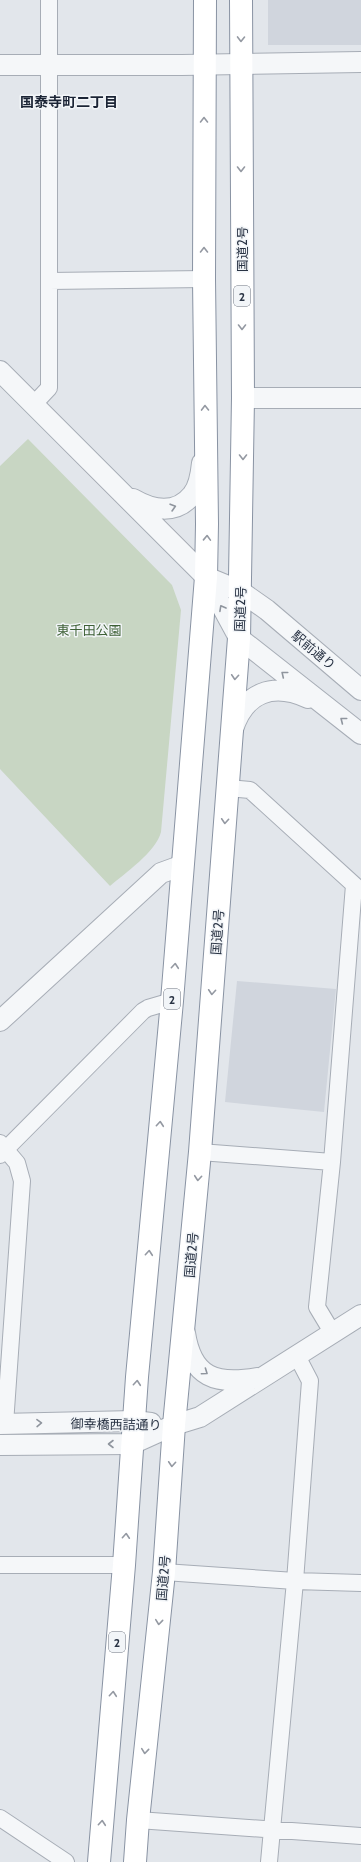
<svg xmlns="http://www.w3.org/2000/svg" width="361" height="1862" font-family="Cabin,'Noto Sans JP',sans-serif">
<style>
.built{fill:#d0d5dd}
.green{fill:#c8d6c3}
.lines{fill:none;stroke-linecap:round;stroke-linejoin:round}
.minor-casing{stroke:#a7adb6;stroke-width:18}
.tertiary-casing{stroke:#a7adb6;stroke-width:22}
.trunk-casing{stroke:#8993a3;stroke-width:24}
.minor{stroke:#f5f7f9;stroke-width:16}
.tertiary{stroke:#f5f7f9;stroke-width:20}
.trunk{stroke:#fff;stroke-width:22}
.oneway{stroke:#9499a2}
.oneway2{stroke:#8f959e}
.labels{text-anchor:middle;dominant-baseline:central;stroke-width:3;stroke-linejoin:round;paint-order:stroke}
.shield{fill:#f2f5f8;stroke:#656d7a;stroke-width:1}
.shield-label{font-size:12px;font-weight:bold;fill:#293344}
.street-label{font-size:13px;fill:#293344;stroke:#f2f5f8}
.park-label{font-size:13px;fill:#3e6136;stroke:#f2f5f8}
.neighbourhood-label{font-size:14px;font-weight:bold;fill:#1b2435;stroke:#f2f5f8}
</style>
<rect width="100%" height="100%" fill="#e2e6eb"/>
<path class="built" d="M 268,0 L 361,0 L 361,45 L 268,45 Z
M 237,981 L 336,989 L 324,1112 L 225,1102 Z"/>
<path class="green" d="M 28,439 L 172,585 L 181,610 L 161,832 C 156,852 125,873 110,886 L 0,769 L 0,466 Z"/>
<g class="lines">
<defs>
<path id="minor" d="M 49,281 L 204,279
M 33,405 L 49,388 L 49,0
M 228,788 L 250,790 L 361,891
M 0,1143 L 17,1163 L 22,1181 L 5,1424
M 200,1152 L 332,1162
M 0,1155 L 143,1011 L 148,1008 L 172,1001
M 332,1332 L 317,1307 L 332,1162 L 354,885
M 0,1565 L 124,1565
M 164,1572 L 295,1581 L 361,1583
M 0,1818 L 66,1862
M 138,1820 L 361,1836
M 269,1862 L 295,1581 L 310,1381 L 297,1356"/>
<path id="tertiary" d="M 0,65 L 182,65 L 361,62
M 0,371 L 206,577 L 239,638 L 361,734
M 243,398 L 361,398
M 133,499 C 152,510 176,515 192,495 C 199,487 201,473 202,463
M 206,577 L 240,591 L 267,610 L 361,690
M 233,729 C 245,692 273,682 308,698
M 0,1021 L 161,873 L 183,865
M 185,1333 C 192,1378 216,1385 257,1378
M 0,1424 L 134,1421 L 151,1423
M 0,1445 L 132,1444 L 174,1425 L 200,1417 L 361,1315"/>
<path id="trunk" d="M 99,1862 L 124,1565 L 137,1377 L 172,1001 L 206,577 L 207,524 L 204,279 L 205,0
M 135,1862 L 138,1820 L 164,1572 L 174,1425 L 200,1152 L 239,638 L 243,398 L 241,0"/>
</defs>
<use href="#minor" class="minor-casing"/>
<use href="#tertiary" class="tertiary-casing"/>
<use href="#trunk" class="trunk-casing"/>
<use href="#minor" class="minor"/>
<use href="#tertiary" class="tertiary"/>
<use href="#trunk" class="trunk"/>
</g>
<defs><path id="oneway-chevron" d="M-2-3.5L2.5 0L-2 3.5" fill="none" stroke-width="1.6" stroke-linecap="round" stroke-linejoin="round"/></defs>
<g class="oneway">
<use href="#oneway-chevron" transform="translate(241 39) rotate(91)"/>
<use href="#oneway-chevron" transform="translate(204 120) rotate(-90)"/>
<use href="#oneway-chevron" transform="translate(241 169) rotate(90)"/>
<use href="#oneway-chevron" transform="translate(204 250) rotate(-90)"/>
<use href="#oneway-chevron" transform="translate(242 327) rotate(90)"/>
<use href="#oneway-chevron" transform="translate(205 408) rotate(-91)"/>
<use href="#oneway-chevron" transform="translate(243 457) rotate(90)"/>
<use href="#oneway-chevron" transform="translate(207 538) rotate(-88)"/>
<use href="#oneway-chevron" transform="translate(235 677) rotate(94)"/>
<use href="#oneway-chevron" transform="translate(225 821) rotate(94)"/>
<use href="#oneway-chevron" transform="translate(175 966) rotate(-85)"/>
<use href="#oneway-chevron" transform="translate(212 992) rotate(94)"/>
<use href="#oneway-chevron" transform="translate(160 1124) rotate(-85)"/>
<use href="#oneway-chevron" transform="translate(198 1178) rotate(95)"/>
<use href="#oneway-chevron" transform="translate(149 1253) rotate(-85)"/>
<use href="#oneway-chevron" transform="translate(137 1383) rotate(-85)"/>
<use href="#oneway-chevron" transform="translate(172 1464) rotate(94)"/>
<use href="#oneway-chevron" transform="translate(126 1536) rotate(-86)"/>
<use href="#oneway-chevron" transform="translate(159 1622) rotate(96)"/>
<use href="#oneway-chevron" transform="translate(113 1694) rotate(-85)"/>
<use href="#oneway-chevron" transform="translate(145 1751) rotate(96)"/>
<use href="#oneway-chevron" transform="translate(102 1823) rotate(-85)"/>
</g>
<g class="oneway2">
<use href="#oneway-chevron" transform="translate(173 507) rotate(-16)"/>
<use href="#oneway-chevron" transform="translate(222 608) rotate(-119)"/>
<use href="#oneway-chevron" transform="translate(284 674) rotate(-141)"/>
<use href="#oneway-chevron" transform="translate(343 720) rotate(-142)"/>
<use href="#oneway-chevron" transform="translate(205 1372) rotate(35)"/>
<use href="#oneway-chevron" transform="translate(39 1423) rotate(-1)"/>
<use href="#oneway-chevron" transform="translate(111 1444) rotate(180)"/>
</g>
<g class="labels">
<g class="shield">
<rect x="234" y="286" width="16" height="20" rx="3"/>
<rect x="164" y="989" width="16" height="20" rx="3"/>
<rect x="109" y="1632" width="16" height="20" rx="3"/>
</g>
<g class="shield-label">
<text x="242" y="296">2</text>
<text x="172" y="999">2</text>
<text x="117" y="1642">2</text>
</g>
<g class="street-label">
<text transform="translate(242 249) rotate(-90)">国道2号</text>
<text transform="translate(240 609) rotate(-88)">国道2号</text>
<text transform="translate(314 650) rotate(40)">駅前通り</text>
<text transform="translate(217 932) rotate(-86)">国道2号</text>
<text transform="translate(191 1255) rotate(-85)">国道2号</text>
<text transform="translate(116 1424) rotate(1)">御幸橋西詰通り</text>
<text transform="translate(163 1578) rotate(-85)">国道2号</text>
</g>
<g class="park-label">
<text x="89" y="630">東千田公園</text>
</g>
<g class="neighbourhood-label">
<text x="69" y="102">国泰寺町二丁目</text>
</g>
</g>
</svg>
